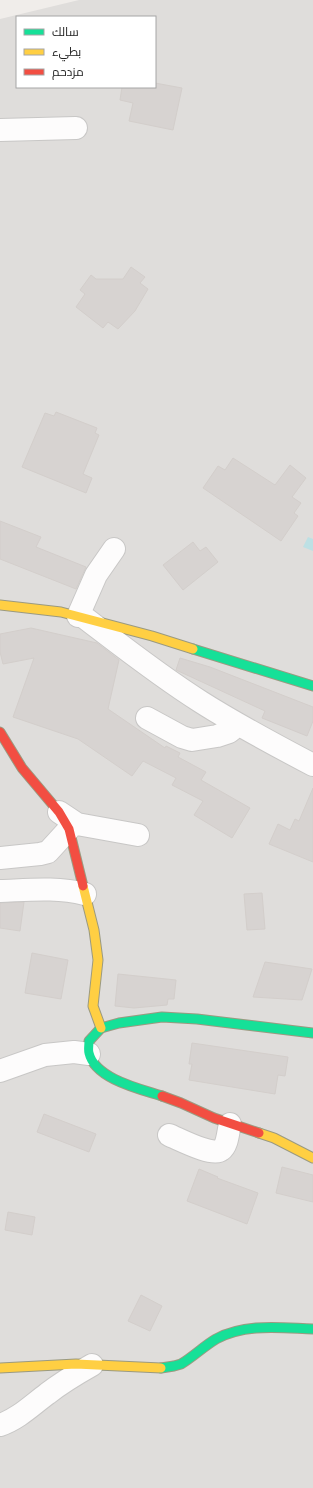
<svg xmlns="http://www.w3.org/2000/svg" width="313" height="1488" font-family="'Asap Condensed',Cairo,sans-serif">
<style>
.residential{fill:#dfdddb;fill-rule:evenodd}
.water{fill:#bde0e4}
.building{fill:#d7d3d1;stroke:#d3cecb}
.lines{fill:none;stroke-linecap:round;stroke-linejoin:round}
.street-casing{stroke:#c8c7c6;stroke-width:24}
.fast-casing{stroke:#9b9a80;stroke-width:11}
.slow-casing{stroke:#9b9a80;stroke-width:11}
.jam-casing{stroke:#9b9a80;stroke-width:11}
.street{stroke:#fdfcfc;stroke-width:22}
.fast{stroke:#16e098;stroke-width:9}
.slow{stroke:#ffcf43;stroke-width:9}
.jam{stroke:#f24e42;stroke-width:9}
</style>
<rect width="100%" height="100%" fill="#f0edea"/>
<path class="residential" d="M 79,0 L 313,0 L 313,1488 L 0,1488 L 0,19 ZM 17,17 L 155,17 L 155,87 L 17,87 Z"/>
<path class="water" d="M 308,537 L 313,539 L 313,551 L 303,547 Z"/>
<path class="building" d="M 155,83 L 182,88 L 173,130 L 129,121 L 133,103 L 120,100 L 122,87 L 155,87 Z
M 131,267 L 145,277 L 140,283 L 148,289 L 135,311 L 118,329 L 108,322 L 103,328 L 76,307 L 85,294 L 80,290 L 91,275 L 96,279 L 123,279 Z
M 56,412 L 97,428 L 95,433 L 99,435 L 83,474 L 92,478 L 86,493 L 22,467 L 45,413 L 54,416 Z
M 233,458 L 275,485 L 290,465 L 306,478 L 292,497 L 301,503 L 294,513 L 298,516 L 281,541 L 203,488 L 218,466 L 225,470 Z
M 0,521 L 41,537 L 36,547 L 86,567 L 76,589 L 0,559 Z
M 193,542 L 200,551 L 206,547 L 218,562 L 183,590 L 163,565 Z
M 31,628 L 97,643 L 119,660 L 108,709 L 165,748 L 166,746 L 180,753 L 178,757 L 206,772 L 201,780 L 250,808 L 232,838 L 194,815 L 203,801 L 172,785 L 176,778 L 143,761 L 132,776 L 78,739 L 13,717 L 34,658 L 3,664 L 0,652 L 0,634 Z
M 180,658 L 210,667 L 313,707 L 313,721 L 307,736 L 262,718 L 265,711 L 176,670 Z
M 313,788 L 313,862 L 269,844 L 278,824 L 290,830 L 295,819 L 299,821 Z
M 262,893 L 265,929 L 247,930 L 244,894 Z
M 24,902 L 20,931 L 0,928 L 0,903 Z
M 32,953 L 68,960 L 61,999 L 25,993 Z
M 265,962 L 312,969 L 302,1000 L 253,997 Z
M 118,974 L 176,980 L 174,999 L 168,999 L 167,1005 L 134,1008 L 115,1006 Z
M 192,1043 L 288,1057 L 285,1076 L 278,1075 L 275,1094 L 189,1080 L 192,1064 L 189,1064 Z
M 44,1114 L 96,1134 L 89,1152 L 37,1132 Z
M 282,1167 L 313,1175 L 313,1202 L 276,1193 Z
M 199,1169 L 218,1177 L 217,1178 L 258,1193 L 247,1224 L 187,1201 Z
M 8,1212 L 35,1217 L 32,1235 L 5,1230 Z
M 141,1295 L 162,1306 L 150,1331 L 128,1321 Z"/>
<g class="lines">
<defs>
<path id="street" d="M 0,130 L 76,128
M 78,616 L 96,575 L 114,549
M 85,618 C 123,647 161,677 201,702 C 237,725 275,745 313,765
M 147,718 L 182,737 L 192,740 L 217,736 L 229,732 L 238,725
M 59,812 L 77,824 L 138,835
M 0,858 L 40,854 L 48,852 L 69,829
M 0,891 C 29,890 57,887 85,894
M 0,1071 L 45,1055 L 74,1052 L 89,1054
M 169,1135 C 179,1139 213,1157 221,1150 C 228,1145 228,1131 230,1124
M 0,1425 C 18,1419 32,1405 47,1394 C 61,1383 76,1374 92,1365"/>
<path id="fast" d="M 193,649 L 313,686
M 162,1096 C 140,1089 95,1079 89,1053 C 88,1050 89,1045 89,1041 L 101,1028 L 119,1023 L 162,1017 L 197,1019 L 313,1033
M 161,1368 L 174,1366 L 181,1364 C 193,1357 204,1346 216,1339 C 246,1323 281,1328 313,1329"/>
<path id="slow" d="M 0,605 L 61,612 L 152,636 L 193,649
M 83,886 L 94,930 L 98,960 L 93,1006 L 101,1028
M 259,1133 L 274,1138 L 313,1158
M 0,1368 L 76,1364 L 161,1368"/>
<path id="jam" d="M 0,732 L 22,768 L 59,812 L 69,829 L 83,886
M 162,1096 L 181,1103 L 214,1118 L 259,1133"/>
</defs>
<use href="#street" class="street-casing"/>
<use href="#fast" class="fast-casing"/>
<use href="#slow" class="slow-casing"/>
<use href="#jam" class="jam-casing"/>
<use href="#street" class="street"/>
<use href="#fast" class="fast"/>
<use href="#slow" class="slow"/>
<use href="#jam" class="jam"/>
</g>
<rect x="16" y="16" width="140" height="72" fill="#ffffff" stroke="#a6a6a6"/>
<rect x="24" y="29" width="20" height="6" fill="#16e098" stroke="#a6a6a6"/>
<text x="52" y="36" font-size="12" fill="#212121">سالك</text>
<rect x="24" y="49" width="20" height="6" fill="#ffcf43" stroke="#a6a6a6"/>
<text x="52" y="56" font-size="12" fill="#212121">بطيء</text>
<rect x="24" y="69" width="20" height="6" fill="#f24e42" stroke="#a6a6a6"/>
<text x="52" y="76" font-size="12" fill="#212121">مزدحم</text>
</svg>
